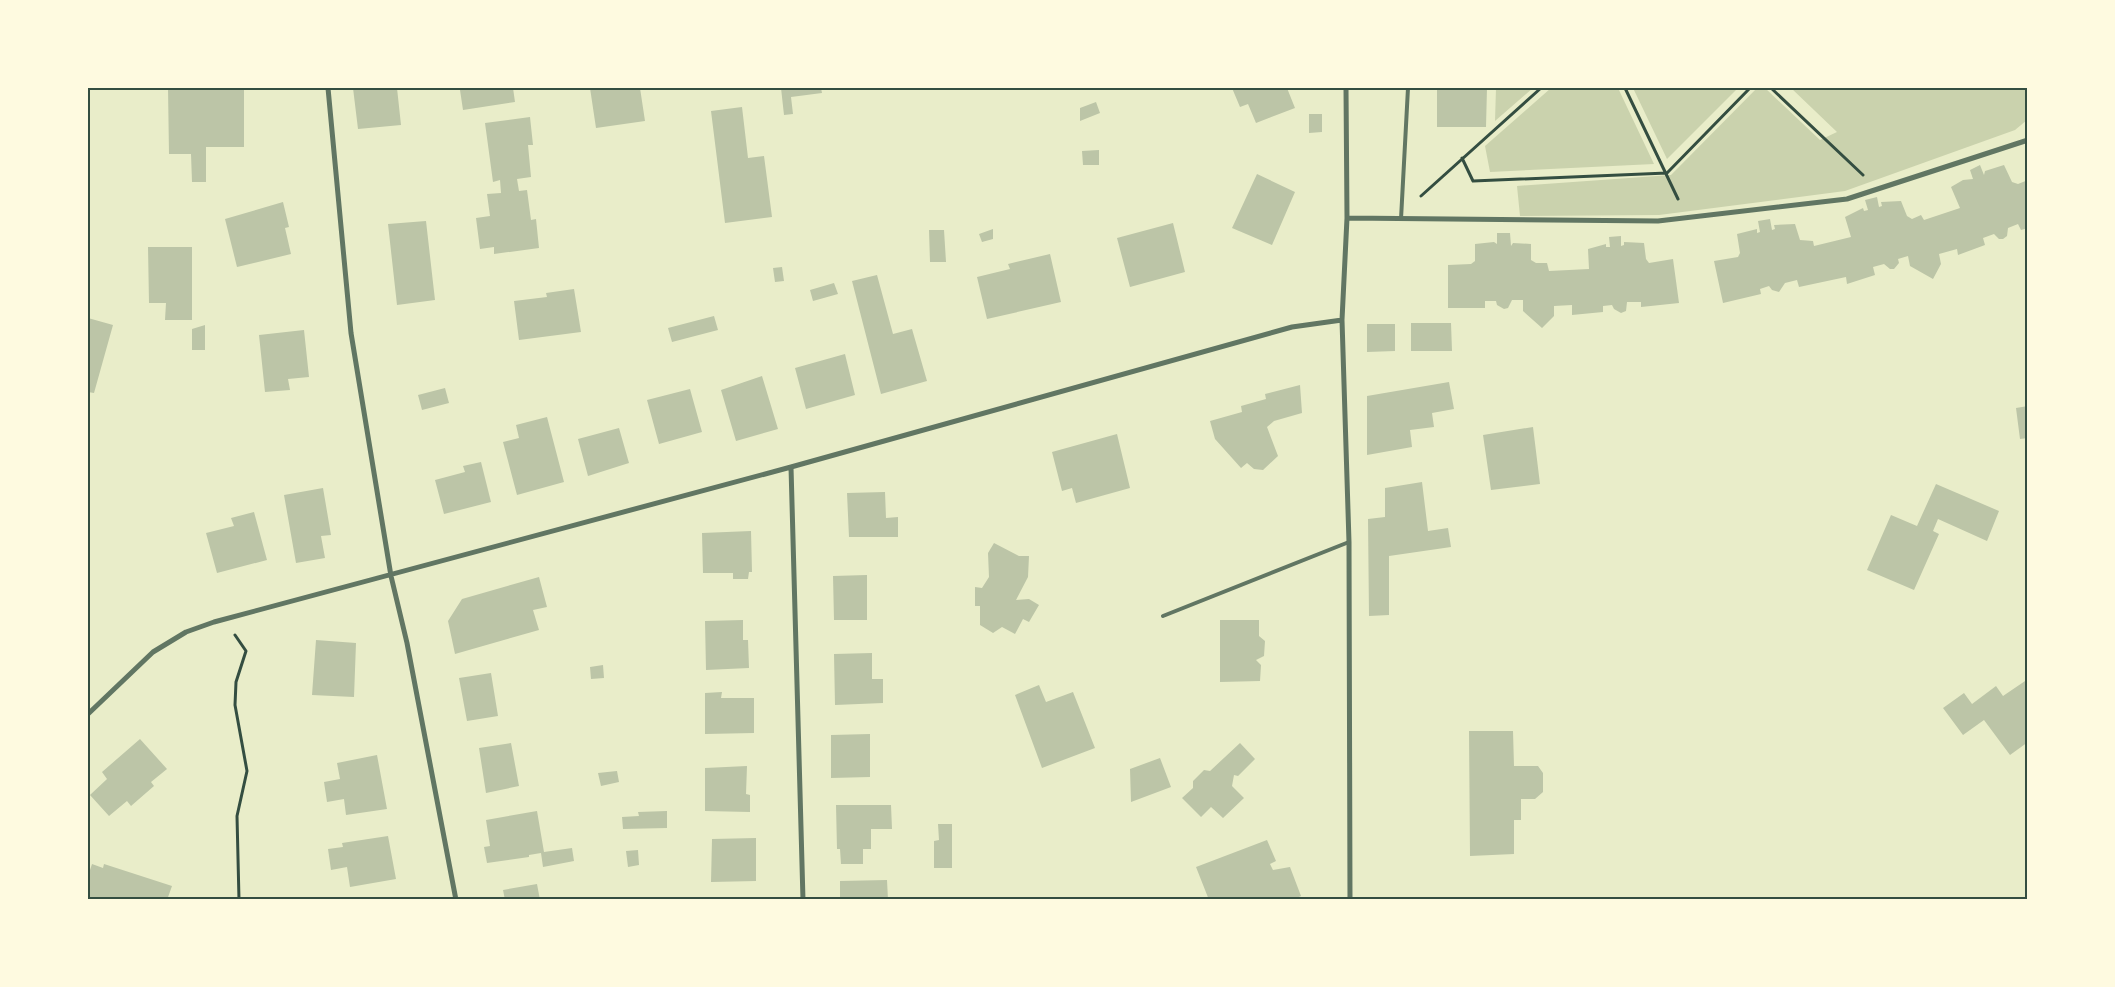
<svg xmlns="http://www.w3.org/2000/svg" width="2115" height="987" font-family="Cabin,sans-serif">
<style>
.green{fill:#cad2ad}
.building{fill:#bcc5a7}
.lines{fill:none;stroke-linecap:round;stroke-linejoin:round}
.path{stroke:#344e41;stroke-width:3}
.service{stroke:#617663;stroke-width:4}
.minor{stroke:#617663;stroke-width:5}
.neatline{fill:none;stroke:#344e41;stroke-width:2}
</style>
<rect width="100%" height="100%" fill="#e9edc9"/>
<path class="green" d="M 1496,88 L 1533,88 L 1495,121 Z
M 1551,88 L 1618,88 L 1654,164 L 1490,172 L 1485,146 Z
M 1633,88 L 1738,88 L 1667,159 Z
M 1757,88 L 1765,88 L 1820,140 L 1837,132 L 1791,88 L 2027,88 L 2027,120 L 2015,130 L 1845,191 L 1659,215 L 1520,216 L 1517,186 L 1671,175 Z"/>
<path class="building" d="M 168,88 L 244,88 L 244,147 L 206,147 L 206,182 L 192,182 L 191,154 L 169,154 Z
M 353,88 L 397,88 L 401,125 L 358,129 Z
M 473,88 L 513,88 L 515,102 L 463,110 L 460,90 Z
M 590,88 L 640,88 L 645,121 L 596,128 Z
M 781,88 L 821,88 L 822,93 L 791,97 L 793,114 L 784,115 Z
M 1232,88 L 1287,88 L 1295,108 L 1256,123 L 1248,104 L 1240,107 Z
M 1437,88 L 1487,88 L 1486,127 L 1437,127 Z
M 1096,102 L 1100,113 L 1080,121 L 1080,108 Z
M 742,107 L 748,158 L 764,156 L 772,217 L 725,223 L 711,111 Z
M 1309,114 L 1322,114 L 1322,132 L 1309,133 Z
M 530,117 L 533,145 L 528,145 L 531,177 L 517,179 L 519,191 L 527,190 L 531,220 L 536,219 L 539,248 L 494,254 L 494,247 L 480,249 L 476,218 L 490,216 L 487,194 L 501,193 L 500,180 L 493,182 L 485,123 Z
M 1099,150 L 1099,165 L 1083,165 L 1082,151 Z
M 1980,165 L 1984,175 L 1985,171 L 2004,165 L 2012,182 L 2018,184 L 2028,180 L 2028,228 L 2021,230 L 2018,224 L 2008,228 L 2007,236 L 2003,239 L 1999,239 L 1994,234 L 1983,238 L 1985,245 L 1958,255 L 1957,249 L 1939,254 L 1941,264 L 1933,279 L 1910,266 L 1908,256 L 1898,259 L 1899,263 L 1894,269 L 1890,269 L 1884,264 L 1873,267 L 1875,275 L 1847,284 L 1846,277 L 1799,287 L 1797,280 L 1785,283 L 1779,292 L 1772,290 L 1769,286 L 1760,289 L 1761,294 L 1723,303 L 1714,261 L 1738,257 L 1740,253 L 1737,234 L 1757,229 L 1757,233 L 1760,232 L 1758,221 L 1770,219 L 1772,230 L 1775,229 L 1774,225 L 1795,224 L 1800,240 L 1813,241 L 1814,246 L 1851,237 L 1845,217 L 1863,208 L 1864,211 L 1868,210 L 1865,200 L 1877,197 L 1879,207 L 1882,206 L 1881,202 L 1901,201 L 1907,216 L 1912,219 L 1921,215 L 1924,220 L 1960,208 L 1951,187 L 1963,180 L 1973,179 L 1970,170 Z
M 1257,174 L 1295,192 L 1272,245 L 1232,228 Z
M 283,202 L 289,227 L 285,228 L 291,254 L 237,267 L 225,219 Z
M 426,221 L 435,300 L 397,305 L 388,224 Z
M 1173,223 L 1185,272 L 1130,287 L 1117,238 Z
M 993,229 L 993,239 L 982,242 L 979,234 Z
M 929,230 L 944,230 L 946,262 L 930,262 Z
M 1497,233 L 1510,233 L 1511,246 L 1513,243 L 1531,244 L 1531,260 L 1536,263 L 1547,263 L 1549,271 L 1589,269 L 1588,249 L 1606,244 L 1606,247 L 1610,247 L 1609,237 L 1621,236 L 1621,246 L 1624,245 L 1624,242 L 1644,243 L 1646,259 L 1649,263 L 1673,259 L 1679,303 L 1641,307 L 1641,302 L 1627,302 L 1626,311 L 1621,313 L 1614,309 L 1612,305 L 1603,306 L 1603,312 L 1572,315 L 1572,305 L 1554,306 L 1554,316 L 1542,328 L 1523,311 L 1523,300 L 1512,300 L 1508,308 L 1504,309 L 1497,305 L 1496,301 L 1485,301 L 1485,308 L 1448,308 L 1448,265 L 1471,264 L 1475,261 L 1475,244 L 1494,242 L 1497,244 Z
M 148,247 L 192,247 L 192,320 L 165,320 L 166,303 L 149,303 Z
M 1050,254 L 1061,302 L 987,319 L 977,277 L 1010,269 L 1008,264 Z
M 782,267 L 784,281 L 775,282 L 773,268 Z
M 877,275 L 893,334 L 912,329 L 927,381 L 881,394 L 852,281 Z
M 834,283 L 838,294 L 813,301 L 810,290 Z
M 574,289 L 581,332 L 519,340 L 514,301 L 547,297 L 546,293 Z
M 714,316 L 718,330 L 672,342 L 668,328 Z
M 88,318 L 113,325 L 94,393 L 88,392 Z
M 1411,323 L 1451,323 L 1452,351 L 1411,351 Z
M 1367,324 L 1395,324 L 1395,351 L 1367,352 Z
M 205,325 L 205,350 L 192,350 L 192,329 Z
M 304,330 L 309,377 L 288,379 L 290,390 L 265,392 L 259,335 Z
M 845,354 L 855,395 L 806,409 L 795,368 Z
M 762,376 L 778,429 L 736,441 L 721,390 Z
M 1449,382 L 1454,409 L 1432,413 L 1434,427 L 1410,430 L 1412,447 L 1367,455 L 1367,396 Z
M 1300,385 L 1302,413 L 1274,421 L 1267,427 L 1278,456 L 1263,470 L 1254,469 L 1247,463 L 1241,468 L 1215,439 L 1210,421 L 1242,412 L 1241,406 L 1266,399 L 1265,394 Z
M 445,388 L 449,403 L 422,410 L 418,395 Z
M 690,389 L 702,432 L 659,444 L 647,400 Z
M 2028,406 L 2028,438 L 2020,439 L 2016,408 Z
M 547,417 L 564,482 L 517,495 L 503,442 L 519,438 L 516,425 Z
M 1533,427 L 1540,484 L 1491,490 L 1483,435 Z
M 619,428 L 629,463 L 588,476 L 578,439 Z
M 1117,434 L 1130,488 L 1076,503 L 1072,488 L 1062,491 L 1052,452 Z
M 481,462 L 491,502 L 444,514 L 435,480 L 465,472 L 463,466 Z
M 1422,482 L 1428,531 L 1448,528 L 1451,547 L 1389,556 L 1389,615 L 1369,616 L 1368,519 L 1385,517 L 1385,488 Z
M 1936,484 L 1999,511 L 1987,541 L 1938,519 L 1933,531 L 1939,534 L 1914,590 L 1867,570 L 1891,515 L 1917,526 Z
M 323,488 L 331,535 L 321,536 L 325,558 L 296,563 L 284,495 Z
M 885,492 L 886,518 L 898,517 L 898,537 L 849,537 L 847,493 Z
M 254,512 L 267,560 L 217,573 L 206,533 L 234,526 L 231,518 Z
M 751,531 L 752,572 L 749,572 L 748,579 L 733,579 L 733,573 L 703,573 L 702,533 Z
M 994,543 L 1019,556 L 1029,556 L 1028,577 L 1016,600 L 1029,599 L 1039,605 L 1029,622 L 1023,619 L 1015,634 L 1002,627 L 993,633 L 980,625 L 980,606 L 975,606 L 975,587 L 982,588 L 989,577 L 988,553 Z
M 867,575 L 867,620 L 834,620 L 833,576 Z
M 539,577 L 547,607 L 533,610 L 539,630 L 455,654 L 448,621 L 462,599 Z
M 743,620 L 743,640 L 748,640 L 749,668 L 706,670 L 705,621 Z
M 1220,620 L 1259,620 L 1259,636 L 1265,641 L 1264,656 L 1256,660 L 1261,665 L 1260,681 L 1220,682 Z
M 316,640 L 356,643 L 354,697 L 312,695 Z
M 872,653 L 872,679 L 883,679 L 883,703 L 835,705 L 834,654 Z
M 603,665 L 604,678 L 591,679 L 590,667 Z
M 491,673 L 498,716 L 467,721 L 459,678 Z
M 2028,679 L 2028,742 L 2010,755 L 1984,720 L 1963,735 L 1943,708 L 1964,693 L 1972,704 L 1996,686 L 2003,696 Z
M 1039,685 L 1046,702 L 1073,692 L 1095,748 L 1042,768 L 1015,695 Z
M 722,692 L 721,698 L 754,698 L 754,733 L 705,734 L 705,693 Z
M 1469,731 L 1513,731 L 1514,766 L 1538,766 L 1543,773 L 1543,792 L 1535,799 L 1521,799 L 1521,820 L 1514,820 L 1514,854 L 1470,856 Z
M 870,734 L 870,777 L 831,778 L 831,735 Z
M 140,739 L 167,769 L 151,782 L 154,786 L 131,806 L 127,801 L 109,816 L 90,795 L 107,779 L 102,772 Z
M 511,743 L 519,786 L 486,793 L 479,748 Z
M 1240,743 L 1255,759 L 1238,776 L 1234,775 L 1232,786 L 1244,798 L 1223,818 L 1211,807 L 1201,817 L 1182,798 L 1193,788 L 1193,781 L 1204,770 L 1210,771 Z
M 377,755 L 387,809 L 346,815 L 344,799 L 327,802 L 324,782 L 340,779 L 337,763 Z
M 1160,758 L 1171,787 L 1131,802 L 1130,769 Z
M 747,766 L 746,794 L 750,795 L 750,812 L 705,811 L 705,768 Z
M 617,771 L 619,782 L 601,786 L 598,773 Z
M 836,805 L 891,805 L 892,829 L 871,829 L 871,849 L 863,849 L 863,864 L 841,864 L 840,849 L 837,849 Z
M 537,811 L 544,852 L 572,848 L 574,861 L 543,867 L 541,853 L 529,855 L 529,857 L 487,863 L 484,847 L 490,846 L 486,820 Z
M 667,811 L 667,828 L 623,829 L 622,817 L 639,816 L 638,812 Z
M 938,824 L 952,824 L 952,868 L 934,868 L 934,841 L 939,840 Z
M 388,836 L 396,879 L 350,887 L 347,867 L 331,870 L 328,849 L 343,847 L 342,843 Z
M 756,838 L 756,881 L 711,882 L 712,839 Z
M 1267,840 L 1276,861 L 1270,864 L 1273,870 L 1290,867 L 1301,896 L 1293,900 L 1209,900 L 1196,867 Z
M 638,850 L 639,865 L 628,867 L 626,851 Z
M 92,864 L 103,868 L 104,864 L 172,886 L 167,900 L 88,900 L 88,876 Z
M 887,880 L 888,900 L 840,900 L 840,881 Z
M 537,884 L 540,900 L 505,900 L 503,890 Z"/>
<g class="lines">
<path class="path" d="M 1625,88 L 1678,199
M 1771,88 L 1863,175
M 1462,158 L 1473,181 L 1667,173 L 1750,88
M 1421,196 L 1541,88
M 235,635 L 246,651 L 236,682 L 235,705 L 247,771 L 237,816 L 239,900"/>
<path class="service" d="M 1401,219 L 1408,88
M 1163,616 L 1349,542"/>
<path class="minor" d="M 328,88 L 351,333 L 391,576 L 407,643 L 456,900
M 1346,88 L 1347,218 L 1342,320 L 1349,542 L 1350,900
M 1347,218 L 1658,221 L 1847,199 L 2028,140
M 791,467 L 803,900
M 88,714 L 153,652 L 186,632 L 214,622 L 791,467 L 1292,327 L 1342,320"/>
</g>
<rect width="2115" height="987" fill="none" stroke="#fefae0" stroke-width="178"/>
<rect x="89" y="89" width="1937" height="809" class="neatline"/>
</svg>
